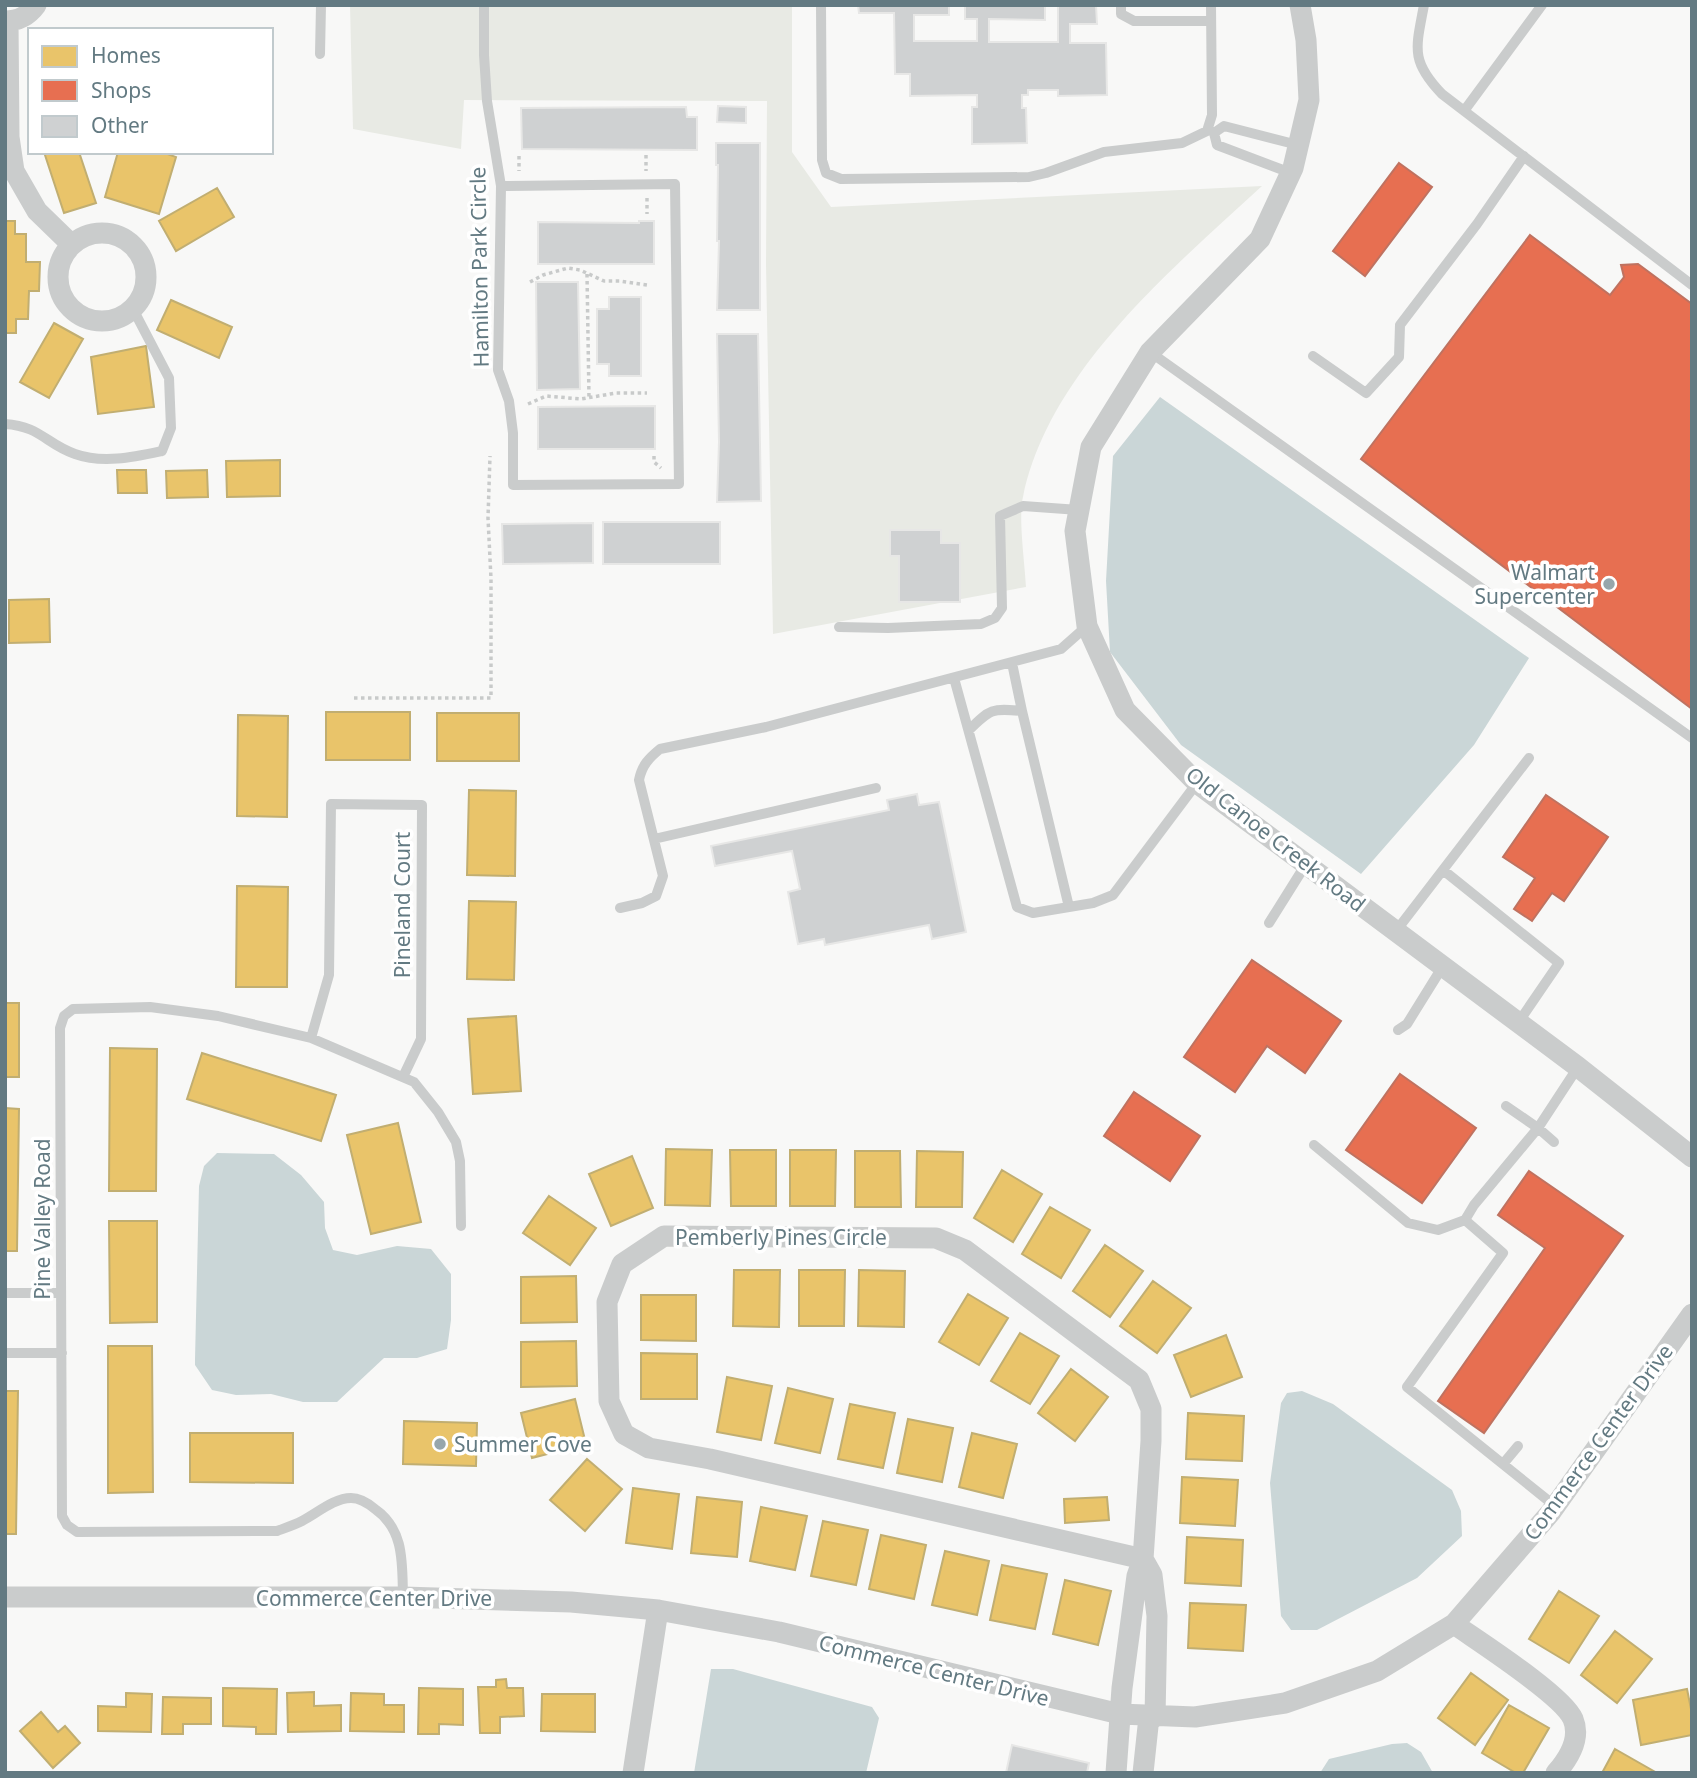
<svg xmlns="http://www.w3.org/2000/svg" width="1697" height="1778" font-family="'Noto Sans',sans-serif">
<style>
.green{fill:#e8eae4}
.water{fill:#cad6d7}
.homes{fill:#e9c46a;stroke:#c1ae71;stroke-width:2}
.shops{fill:#e76f51;stroke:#bf7260;stroke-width:2}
.building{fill:#cfd1d2;stroke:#e7e7e6;stroke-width:2}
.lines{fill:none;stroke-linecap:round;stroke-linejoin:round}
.path{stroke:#c8caca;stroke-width:3.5;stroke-dasharray:3.5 3.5;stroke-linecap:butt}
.lane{stroke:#cacccc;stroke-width:10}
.street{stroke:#cacccc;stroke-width:21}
.poi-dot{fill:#97a6ab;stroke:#fff;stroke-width:2.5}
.labels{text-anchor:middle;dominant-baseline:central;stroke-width:7;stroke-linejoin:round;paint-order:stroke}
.street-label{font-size:21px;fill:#637a82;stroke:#fff}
.poi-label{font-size:21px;fill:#637a82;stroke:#fff;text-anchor:end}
</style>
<rect width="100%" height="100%" fill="#f8f8f7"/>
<path class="green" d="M 350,5 L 792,5 L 792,152 L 831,207 L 1262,186 C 1171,270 1049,371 1023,497 C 1018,517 1025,564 1026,587 L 773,634 L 766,265 L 767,101 L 464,100 L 461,149 L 353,129 Z"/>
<path class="water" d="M 1160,397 L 1529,658 L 1474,745 L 1361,874 L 1181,745 L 1110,652 L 1106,581 L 1113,456 Z
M 217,1153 L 274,1154 L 301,1175 L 324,1202 L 325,1228 L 333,1250 L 357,1255 L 397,1246 L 431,1249 L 451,1274 L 451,1320 L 447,1349 L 417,1358 L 384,1358 L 337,1402 L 303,1402 L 271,1394 L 236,1395 L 212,1390 L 195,1365 L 195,1360 L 199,1186 L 204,1166 Z
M 1302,1391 L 1333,1404 L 1452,1490 L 1461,1511 L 1462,1536 L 1417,1578 L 1317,1630 L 1291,1630 L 1281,1616 L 1270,1483 L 1281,1403 L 1287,1393 Z
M 711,1669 L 733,1669 L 872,1707 L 879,1718 L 866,1773 L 694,1773 Z
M 1407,1743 L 1421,1752 L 1433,1773 L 1320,1773 L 1329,1759 L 1392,1744 Z"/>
<path class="homes" d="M 44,152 L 79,152 L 96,203 L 64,213 Z
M 118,152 L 162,152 L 176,157 L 159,214 L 105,197 Z
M 217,188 L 234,217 L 176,251 L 159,221 Z
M 5,221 L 15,221 L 15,234 L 26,234 L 26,262 L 40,262 L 39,291 L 29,291 L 28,319 L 16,319 L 16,333 L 5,333 Z
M 171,300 L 232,327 L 219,358 L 157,330 Z
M 54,323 L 83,339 L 49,398 L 20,382 Z
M 146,346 L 154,407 L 98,414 L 91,357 Z
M 280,460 L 280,496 L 227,497 L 226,461 Z
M 117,470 L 146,470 L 147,493 L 118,493 Z
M 207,470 L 208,497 L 167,498 L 166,471 Z
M 49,599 L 50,642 L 9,643 L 9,600 Z
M 326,712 L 410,712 L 410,760 L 326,760 Z
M 437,713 L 519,713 L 519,761 L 437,761 Z
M 238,715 L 288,716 L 287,817 L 237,816 Z
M 469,790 L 516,791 L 515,876 L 467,875 Z
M 237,886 L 288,887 L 287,987 L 236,987 Z
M 469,901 L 516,902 L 514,980 L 467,979 Z
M 5,1003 L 19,1003 L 19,1077 L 5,1077 Z
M 516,1016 L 521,1091 L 473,1094 L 468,1019 Z
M 110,1048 L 157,1049 L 156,1191 L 109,1191 Z
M 202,1053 L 336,1095 L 321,1141 L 187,1099 Z
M 5,1108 L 19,1109 L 17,1251 L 5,1251 Z
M 398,1123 L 421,1222 L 371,1234 L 347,1135 Z
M 666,1149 L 712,1150 L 710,1206 L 665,1205 Z
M 730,1150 L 776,1150 L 776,1206 L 731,1206 Z
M 790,1150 L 836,1150 L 835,1206 L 790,1206 Z
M 855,1151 L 900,1151 L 901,1207 L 855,1207 Z
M 917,1151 L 963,1152 L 962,1207 L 916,1207 Z
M 632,1156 L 653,1208 L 611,1226 L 589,1174 Z
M 1002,1170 L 1042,1194 L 1013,1242 L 974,1218 Z
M 549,1196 L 596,1228 L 570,1265 L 523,1233 Z
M 1050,1207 L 1090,1230 L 1061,1278 L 1022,1254 Z
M 109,1221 L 157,1221 L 157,1322 L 110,1323 Z
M 1105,1245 L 1143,1271 L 1110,1317 L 1073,1291 Z
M 734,1270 L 780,1270 L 779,1327 L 733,1326 Z
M 799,1270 L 845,1270 L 844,1326 L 799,1326 Z
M 859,1270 L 905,1271 L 904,1327 L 858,1326 Z
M 576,1276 L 577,1322 L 521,1323 L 521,1277 Z
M 1153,1281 L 1191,1308 L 1157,1353 L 1120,1326 Z
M 968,1294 L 1008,1318 L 979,1365 L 939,1342 Z
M 641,1295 L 696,1295 L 696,1341 L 641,1340 Z
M 1020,1333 L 1059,1356 L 1030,1404 L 991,1381 Z
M 1226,1335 L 1242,1377 L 1191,1397 L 1174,1355 Z
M 576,1341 L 577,1386 L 521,1387 L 521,1342 Z
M 108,1346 L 152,1346 L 153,1492 L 108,1493 Z
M 641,1353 L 697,1354 L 697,1399 L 641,1399 Z
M 1071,1369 L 1108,1397 L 1075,1441 L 1038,1413 Z
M 727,1377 L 772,1386 L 761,1440 L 717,1432 Z
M 788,1388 L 833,1399 L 820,1453 L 775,1443 Z
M 5,1391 L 18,1391 L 16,1534 L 5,1534 Z
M 575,1399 L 586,1444 L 532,1458 L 521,1413 Z
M 850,1404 L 895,1413 L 883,1468 L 838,1459 Z
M 1188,1413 L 1244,1416 L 1242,1461 L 1186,1459 Z
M 908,1419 L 953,1428 L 942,1482 L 897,1473 Z
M 404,1421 L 477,1423 L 476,1466 L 403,1464 Z
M 190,1433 L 293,1433 L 293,1483 L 190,1482 Z
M 972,1433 L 1017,1444 L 1003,1498 L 959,1487 Z
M 587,1459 L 622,1489 L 585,1531 L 550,1500 Z
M 1182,1477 L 1238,1480 L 1235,1526 L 1180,1523 Z
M 633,1488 L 679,1494 L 672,1549 L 626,1543 Z
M 697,1497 L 742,1502 L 737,1557 L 691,1553 Z
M 1107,1497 L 1109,1520 L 1065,1523 L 1064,1499 Z
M 761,1507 L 807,1516 L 795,1570 L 750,1561 Z
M 823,1521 L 868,1530 L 856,1585 L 811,1576 Z
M 881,1535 L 926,1545 L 914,1599 L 869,1589 Z
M 1187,1537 L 1243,1540 L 1241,1586 L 1185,1583 Z
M 945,1551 L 989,1561 L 977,1615 L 932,1605 Z
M 1002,1565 L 1047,1574 L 1035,1629 L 990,1620 Z
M 1065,1580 L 1111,1591 L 1098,1645 L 1053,1634 Z
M 1559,1591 L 1599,1616 L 1569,1663 L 1529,1639 Z
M 1190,1603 L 1246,1605 L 1243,1651 L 1188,1648 Z
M 1615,1631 L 1652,1659 L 1617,1703 L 1581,1675 Z
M 1471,1673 L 1508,1700 L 1475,1745 L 1438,1718 Z
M 506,1679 L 507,1688 L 523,1688 L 524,1716 L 500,1717 L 500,1733 L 480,1733 L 478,1687 L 496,1687 L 496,1680 Z
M 223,1688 L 277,1689 L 276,1734 L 256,1734 L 256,1727 L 223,1726 Z
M 419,1688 L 463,1689 L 463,1725 L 439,1724 L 439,1734 L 418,1734 Z
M 1687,1689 L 1692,1714 L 1692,1735 L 1641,1745 L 1633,1700 Z
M 314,1692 L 314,1706 L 341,1705 L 341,1731 L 288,1732 L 287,1693 Z
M 126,1693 L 152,1694 L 151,1732 L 98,1731 L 98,1706 L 126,1707 Z
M 351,1693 L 384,1694 L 384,1705 L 404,1705 L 404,1732 L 350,1731 Z
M 542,1694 L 595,1694 L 595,1732 L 541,1731 Z
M 163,1697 L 211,1698 L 211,1724 L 183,1724 L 183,1734 L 162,1734 Z
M 1509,1705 L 1549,1728 L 1523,1773 L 1516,1773 L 1482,1753 Z
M 41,1712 L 58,1732 L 65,1726 L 80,1743 L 53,1768 L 20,1731 Z
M 1615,1749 L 1657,1773 L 1602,1773 Z"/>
<path class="shops" d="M 1399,163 L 1432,187 L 1365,276 L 1333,251 Z
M 1530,235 L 1610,295 L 1624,277 L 1621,265 L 1638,264 L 1692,304 L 1692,709 L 1361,459 Z
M 1546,795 L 1608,837 L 1564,901 L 1552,893 L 1532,921 L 1514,909 L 1535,878 L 1503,857 Z
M 1252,960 L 1341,1021 L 1305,1073 L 1267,1046 L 1235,1092 L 1184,1057 Z
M 1400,1074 L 1476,1128 L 1422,1203 L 1346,1150 Z
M 1134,1092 L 1200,1136 L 1170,1181 L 1104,1136 Z
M 1529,1171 L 1623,1236 L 1484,1433 L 1438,1401 L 1545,1248 L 1498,1215 Z"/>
<path class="building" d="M 858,5 L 949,5 L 949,15 L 914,15 L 914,41 L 977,41 L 977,19 L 965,19 L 965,5 L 1045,5 L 1045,20 L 989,19 L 989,42 L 1058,42 L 1058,5 L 1096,5 L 1097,24 L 1070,24 L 1070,43 L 1106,43 L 1107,95 L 1058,96 L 1058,90 L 1028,90 L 1028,95 L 1022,95 L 1022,108 L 1026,108 L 1027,143 L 972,144 L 972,107 L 977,107 L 977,95 L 910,96 L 910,74 L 895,74 L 894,13 L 859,13 Z
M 718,106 L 746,107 L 746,123 L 717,122 Z
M 686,107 L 687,117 L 697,117 L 697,150 L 522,149 L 521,108 Z
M 716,143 L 760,143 L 760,310 L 717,310 L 719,241 L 717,241 L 718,165 L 716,165 Z
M 639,221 L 654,221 L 654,264 L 538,264 L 538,222 L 639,223 Z
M 536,282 L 578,282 L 580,389 L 537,390 Z
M 609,297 L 641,297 L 641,376 L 609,376 L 609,364 L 597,364 L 597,309 L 609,309 Z
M 717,334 L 758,334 L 761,501 L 717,502 L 719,442 Z
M 655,406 L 655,449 L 538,449 L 538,407 Z
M 603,522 L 720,522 L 720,564 L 603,564 Z
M 593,523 L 593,563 L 503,564 L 502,524 Z
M 890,530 L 941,530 L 941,543 L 960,543 L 960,602 L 899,602 L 899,556 L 890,556 Z
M 917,794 L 919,805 L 939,802 L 966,932 L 932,939 L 929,925 L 825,945 L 824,939 L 798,944 L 788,892 L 800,889 L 792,851 L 715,866 L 711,846 L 889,810 L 887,800 Z
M 1012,1745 L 1089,1763 L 1087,1773 L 1006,1773 Z"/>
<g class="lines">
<path class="path" d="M 646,155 L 646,171
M 519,156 L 519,171
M 647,198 L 647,214
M 587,274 L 589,398
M 530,282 L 543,275 L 568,268 L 580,270 L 604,281 L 620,281 L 647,285
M 528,404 L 546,396 L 581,399 L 616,393 L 647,393
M 654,456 L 654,462 L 661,468
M 354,698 L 491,698 L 491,579 L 488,518 L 490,456"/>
<path class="lane" d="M 484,5 L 484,55 L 487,101 L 501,186 L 498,370 L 509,401 L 513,433 L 513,485 L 679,484 L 675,184 L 501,186
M 821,5 L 822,160 L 826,173 L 841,179 L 1029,177 L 1046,173 L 1104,152 L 1182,143 L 1207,131 L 1212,115 L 1211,5
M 1121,5 L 1121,14 L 1134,21 L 1210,21
M 1424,5 C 1416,48 1410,61 1442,94 L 1692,285
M 320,54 L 321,5
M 1464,111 L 1542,5
M 1291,173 L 1217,145 L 1214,133 L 1224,126 L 1298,145
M 1150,352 L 1692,738
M 1313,356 L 1366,393 L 1399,357 L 1400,325 L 1477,224 L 1524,156
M 5,424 C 40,426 46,444 75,454 C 103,464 134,457 162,451 L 171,428 L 169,378 L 133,309
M 839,627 L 888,628 L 981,624 L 995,618 L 1002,608 L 1000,516 L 1023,506 L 1079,510
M 1012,663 L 1022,711
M 954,678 L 1017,907 L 1033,913 L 1093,903 L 1113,895 L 1197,783
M 969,730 C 990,709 992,708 1022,711 L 1069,907
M 654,839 L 876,788
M 1443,870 L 1559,963 L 1518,1023
M 620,908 L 642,903 L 656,896 L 663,876 L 639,780 C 642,765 649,758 660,749 L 766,727 L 1061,649 L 1087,626
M 1269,923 L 1306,864
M 1396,931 L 1529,758
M 1398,1030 L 1407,1024 L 1443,966
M 311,1038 L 329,975 L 331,804 L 422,805 L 421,1039 L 403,1077
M 1506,1106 L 1538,1128 L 1578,1067
M 1554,1142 L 1538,1128 L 1474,1205 L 1465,1220 L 1503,1253 L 1407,1387 L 1555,1506
M 1314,1145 L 1408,1223 L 1438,1230 L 1465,1220
M 5,1293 L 61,1293
M 5,1353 L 62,1353
M 1503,1464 L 1518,1446
M 403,1597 C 402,1564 405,1530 375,1509 C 369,1504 359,1498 351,1498 C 334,1498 316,1514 302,1521 C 294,1525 285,1528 277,1531 L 77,1532 L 67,1525 L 62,1516 L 60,1028 L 64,1016 L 73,1009 L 150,1007 L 218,1016 L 311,1038 L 414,1082 L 438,1112 L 456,1142 L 460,1161 L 461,1226"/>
<path class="street" d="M 1300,5 L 1306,40 L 1309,100 L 1293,168 L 1260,239 L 1150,352 L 1091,447 L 1075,531 L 1087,626 L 1125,710 L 1197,783 L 1578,1067 L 1692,1157
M 5,21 C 19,21 28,16 36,5
M 8,21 L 9,137 L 14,171 L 37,211 L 71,244
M58 277a44 44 0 1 1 88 0a44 44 0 1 1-88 0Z
M 5,1597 L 403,1597 L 571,1602 L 658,1610 L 779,1632 L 1120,1714 L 1195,1717 L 1285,1703 L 1377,1671 L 1454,1624 L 1551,1512 L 1692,1314
M 1454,1624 C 1478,1641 1563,1695 1573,1719 C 1581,1738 1569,1758 1556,1773
M 633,1773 L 658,1610
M 1116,1773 L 1122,1688 L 1137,1576 L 1143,1559 L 1151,1441 L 1151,1409 L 1139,1380 L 965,1250 L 936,1238 L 664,1236 L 622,1264 L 607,1302 L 609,1401 L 624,1434 L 649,1448 L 710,1459 L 1143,1559 L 1152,1575 L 1157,1616 L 1155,1717
M 1143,1773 L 1149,1717"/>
</g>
<g class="poi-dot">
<circle cx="1609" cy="584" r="7"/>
<circle cx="440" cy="1444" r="7"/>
</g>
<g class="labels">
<g class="street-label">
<text transform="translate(479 267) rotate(-91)">Hamilton Park Circle</text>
<text transform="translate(1276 839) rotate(38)">Old Canoe Creek Road</text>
<text transform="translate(402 905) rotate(-90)">Pineland Court</text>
<text transform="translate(42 1219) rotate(-90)">Pine Valley Road</text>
<text x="781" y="1237">Pemberly Pines Circle</text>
<text transform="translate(1598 1442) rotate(-54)">Commerce Center Drive</text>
<text x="374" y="1598">Commerce Center Drive</text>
<text transform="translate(934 1670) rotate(14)">Commerce Center Drive</text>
</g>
<g class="poi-label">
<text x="1595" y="572">Walmart<tspan x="1595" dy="24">Supercenter</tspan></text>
<text x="454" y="1444" text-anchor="start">Summer Cove</text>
</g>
</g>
<rect width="1697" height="1778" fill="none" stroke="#637a82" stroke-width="14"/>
<rect x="28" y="28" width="245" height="126" fill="#ffffff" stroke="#c1cacd" stroke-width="2"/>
<rect x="42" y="46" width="35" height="21" fill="#e9c46a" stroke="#c1cacd" stroke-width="2"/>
<text x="91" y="63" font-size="21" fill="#637a82">Homes</text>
<rect x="42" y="80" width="35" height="21" fill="#e76f51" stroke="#c1cacd" stroke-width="2"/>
<text x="91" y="98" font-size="21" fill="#637a82">Shops</text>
<rect x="42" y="116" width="35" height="21" fill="#cfd1d2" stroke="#c1cacd" stroke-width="2"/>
<text x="91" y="133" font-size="21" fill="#637a82">Other</text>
</svg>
